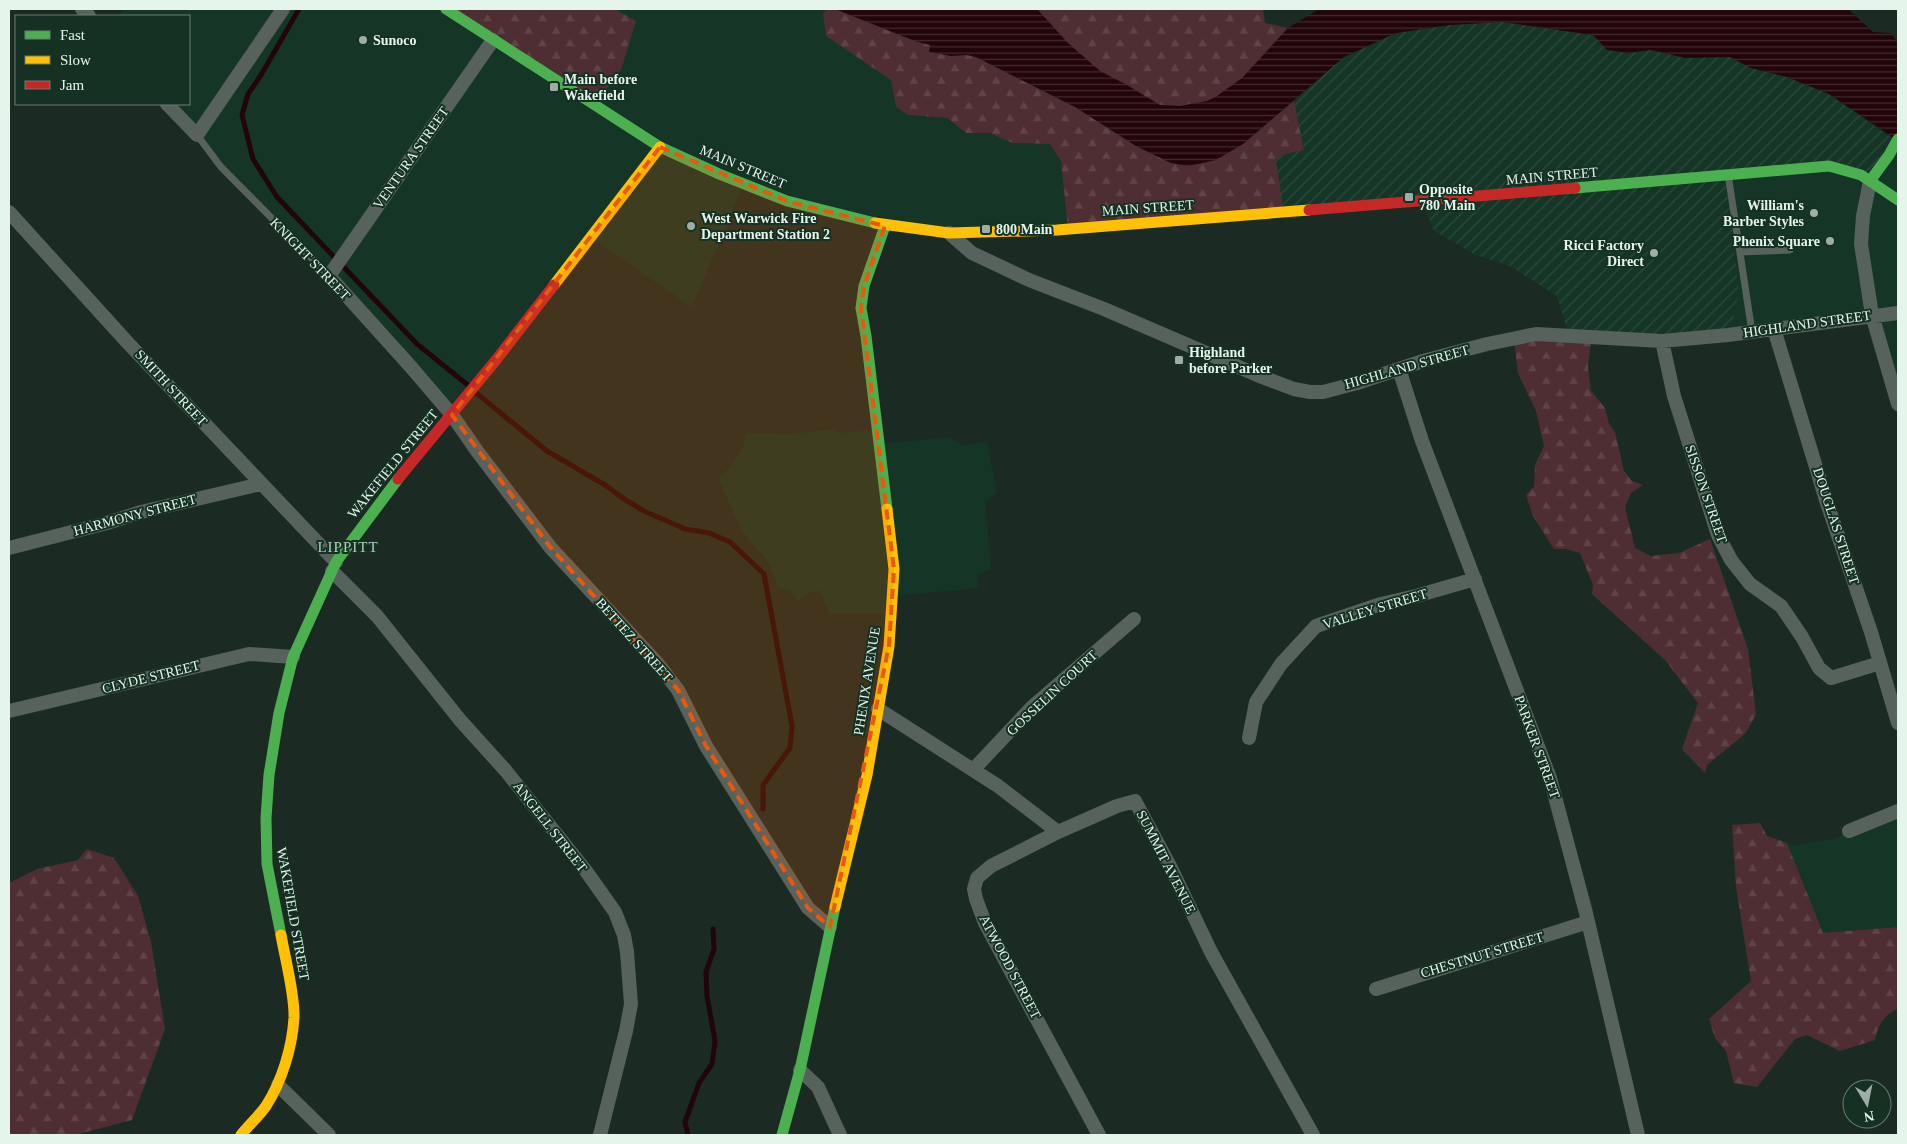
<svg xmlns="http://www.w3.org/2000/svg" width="1907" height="1144" font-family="Georgia,serif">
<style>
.built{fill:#153626}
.industrial{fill:url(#industrial-furrows)}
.forest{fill:url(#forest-firs)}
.water{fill:url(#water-rules)}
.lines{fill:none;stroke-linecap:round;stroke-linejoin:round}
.stream{stroke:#22050b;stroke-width:5}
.lane{stroke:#57625d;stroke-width:7}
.street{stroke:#57625d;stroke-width:14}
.fast{stroke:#4caf50;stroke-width:11}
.slow{stroke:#ffc107;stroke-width:11}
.jam{stroke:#c62828;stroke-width:11}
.marked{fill:#e8590c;fill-opacity:0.2;stroke:#e8590c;stroke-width:4;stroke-dasharray:10 6;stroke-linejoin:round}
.poi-dot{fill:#9eaea6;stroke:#153123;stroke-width:2}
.labels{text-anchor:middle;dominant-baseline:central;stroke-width:4;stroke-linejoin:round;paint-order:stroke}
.poi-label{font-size:14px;font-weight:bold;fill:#e5f5ec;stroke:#153123;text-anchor:start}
.street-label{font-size:14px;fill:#e5f5ec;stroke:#153123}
.neighbourhood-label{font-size:15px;letter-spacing:1px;fill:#aecebc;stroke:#153123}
</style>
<defs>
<pattern id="industrial-furrows" width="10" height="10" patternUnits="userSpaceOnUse" patternTransform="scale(1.25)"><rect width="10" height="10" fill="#153626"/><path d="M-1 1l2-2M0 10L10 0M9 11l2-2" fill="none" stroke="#2c4a3b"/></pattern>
<pattern id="forest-firs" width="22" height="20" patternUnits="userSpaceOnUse" patternTransform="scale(1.25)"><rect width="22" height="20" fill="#4e2e33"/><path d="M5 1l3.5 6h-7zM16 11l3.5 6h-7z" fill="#5f4347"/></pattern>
<pattern id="water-rules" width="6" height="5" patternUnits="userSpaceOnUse" patternTransform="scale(1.25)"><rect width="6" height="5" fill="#22050b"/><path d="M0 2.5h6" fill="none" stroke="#422a2f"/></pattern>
</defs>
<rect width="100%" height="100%" fill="#1b2b23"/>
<path class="built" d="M 125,9 L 443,9 L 636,22 L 615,9 L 827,9 L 823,14 L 826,36 L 892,80 L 896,107 L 908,115 L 947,118 L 966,133 L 990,133 L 1012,143 L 1050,144 L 1061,161 L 1068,229 L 952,236 L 743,185 L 692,307 L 592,239 L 453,414 L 166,104 L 189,104 L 189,16 L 118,16 Z
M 1898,141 L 1898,404 L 1872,318 L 1734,335 L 1734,306 L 1739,297 L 1727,176 Z
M 832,429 L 839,433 L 875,430 L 881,444 L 950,437 L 962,445 L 987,442 L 997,493 L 985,501 L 991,569 L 978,575 L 979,588 L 894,596 L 890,614 L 829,614 L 821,591 L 811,592 L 798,601 L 791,591 L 778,587 L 767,560 L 748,539 L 739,525 L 718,478 L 724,474 L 743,448 L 745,433 L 793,434 Z
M 1898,804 L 1898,927 L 1823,933 L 1787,843 L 1793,845 L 1838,838 L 1851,822 Z"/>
<path class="industrial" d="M 1503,22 L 1636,41 L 1717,50 L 1751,68 L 1787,77 L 1829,94 L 1896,141 L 1874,178 L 1826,168 L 1727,176 L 1739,297 L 1734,306 L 1734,335 L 1568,333 L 1557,296 L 1510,266 L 1476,255 L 1434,231 L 1423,204 L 1284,214 L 1276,160 L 1280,155 L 1304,150 L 1294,101 L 1344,57 L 1396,33 L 1450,25 Z"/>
<path class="forest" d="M 443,9 L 615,9 L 636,21 L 621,70 L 594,106 Z
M 827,9 L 835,9 L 915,41 L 976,57 L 1075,107 L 1136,146 L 1171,163 L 1189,166 L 1243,144 L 1294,101 L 1304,150 L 1281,155 L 1276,160 L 1284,214 L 1068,229 L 1061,161 L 1050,144 L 1012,143 L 990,133 L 966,133 L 947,118 L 908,115 L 896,107 L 891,80 L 826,36 L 823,14 Z
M 1037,9 L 1263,9 L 1265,23 L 1288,28 L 1238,83 L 1213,100 L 1181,106 L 1151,105 L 1113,83 L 1068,44 Z
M 1514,341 L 1591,341 L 1588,368 L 1591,391 L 1605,408 L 1609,424 L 1615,432 L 1624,471 L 1632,481 L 1643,485 L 1631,493 L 1625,507 L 1635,548 L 1651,556 L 1679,553 L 1710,539 L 1748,649 L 1756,714 L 1746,733 L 1707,765 L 1705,773 L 1682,749 L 1698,703 L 1665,660 L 1592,594 L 1593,585 L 1580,553 L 1566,549 L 1554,549 L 1533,516 L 1526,495 L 1534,487 L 1535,465 L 1544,446 L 1536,411 L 1518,373 Z
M 1760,823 L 1767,836 L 1787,843 L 1823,933 L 1898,927 L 1898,1008 C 1884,1016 1878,1024 1875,1040 L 1840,1051 L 1807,1035 L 1795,1039 L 1757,1087 L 1734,1083 L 1726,1051 L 1715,1038 L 1709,1019 L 1751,981 L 1736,887 L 1732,825 Z
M 87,849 L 114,858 L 138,896 L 151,942 L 165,1029 L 132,1120 L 75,1135 L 9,1135 L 9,883 L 37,869 L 78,860 Z"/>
<path class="water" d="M 835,9 L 1037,9 L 1068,43 L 1100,71 L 1127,85 L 1160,105 L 1180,106 L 1207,101 L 1217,96 L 1242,78 L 1288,28 L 1319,9 L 1848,9 L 1873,32 L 1891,33 L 1898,43 L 1898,141 L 1829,94 L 1787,77 L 1751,68 L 1730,57 L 1685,58 L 1651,50 L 1628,53 L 1607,50 L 1593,35 L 1503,22 L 1450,25 L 1396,33 L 1344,57 L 1243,144 L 1216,160 L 1189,166 L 1171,163 L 1136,146 L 1075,107 L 976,57 L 967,55 L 951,56 L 929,52 L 930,45 L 915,41 Z"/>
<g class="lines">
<path class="stream" d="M 299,9 L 261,75 L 248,94 L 242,115 L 253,159 L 277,197 L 417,344 L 469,386
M 475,392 L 547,451 L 605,485 L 624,499 L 644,511 L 685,529 L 709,533 L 730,542 L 764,574 L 792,726 L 790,748 L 763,785 L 763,809
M 688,1135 L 685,1122 L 699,1083 L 712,1064 L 715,1041 L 707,996 L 706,972 L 714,949 L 713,929"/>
<path class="lane" d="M 197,135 L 221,167 L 329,276
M 1728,174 L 1752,332
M 1740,252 L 1790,250"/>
<path class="street" d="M 82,9 L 89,16
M 493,40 L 329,276 L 411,367 L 452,415 L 477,451 L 550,547 L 658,664 L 678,690 L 706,746 L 808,908 L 830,927
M 167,104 L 197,135 L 283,9
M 1870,181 L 1863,216 L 1861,244 L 1872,315 L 1898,404
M 9,212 L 128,343 L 336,562
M 949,233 L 972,253 L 1029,280 L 1104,309 L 1262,377 L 1294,389 L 1310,392 L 1323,392 L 1357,383 L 1423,361 L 1487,344 L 1536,334 L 1662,341 L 1728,335 L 1898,313
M 1774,329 L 1826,500 L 1871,632 L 1898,723
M 1662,341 L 1674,396 L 1718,535 L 1731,560 L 1750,584 L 1781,606 L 1802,637 L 1819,668 L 1831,678 L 1880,663
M 1399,369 L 1422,441 L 1550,778 L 1586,913 L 1638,1135
M 9,548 L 107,523 L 141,512 L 261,484
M 332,571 L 377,616 L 460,720 L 506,771 L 586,871 L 615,912 L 624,935 L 627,952 L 631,1004 L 626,1031 L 600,1135
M 878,709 L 998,786 L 1058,832 L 1117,806 L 1135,801 L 1170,866 L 1211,952 L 1313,1135
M 9,711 L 249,654 L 293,657
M 1249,738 L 1256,702 L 1281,664 L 1316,626 L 1381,604 L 1416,596 L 1475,579
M 973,770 L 1032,707 L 1134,619
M 1849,831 L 1898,811
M 1058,832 L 991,866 L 977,878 L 974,889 L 976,899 L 985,923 L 1099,1135
M 1376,989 L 1588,922
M 800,1070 L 818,1087 L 840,1135
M 278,1085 L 329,1135"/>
<path class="fast" d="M 446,9 L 660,147 L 719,174 L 787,201 L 875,223
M 1870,181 L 1889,155 L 1898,139
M 1575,188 L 1829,166 L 1861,175 L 1898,200
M 885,226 L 864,286 L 861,308 L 866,336 L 887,509
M 281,935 L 267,864 L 266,818 L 269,775 L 279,713 L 293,657 L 336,562 L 398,479
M 782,1135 L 800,1070 L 835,907"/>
<path class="slow" d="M 875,223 L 949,233 L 1057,230 L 1309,210
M 554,285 L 660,147
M 835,907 L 867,775 L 889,646 L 894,569 L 887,509
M 241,1135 C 249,1125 259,1116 266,1106 C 282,1081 292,1048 294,1018 C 295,995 285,958 281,935"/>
<path class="jam" d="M 1309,210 L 1575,188
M 398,479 L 496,360 L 554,285"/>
</g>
<path class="marked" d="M 660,147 L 787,201 L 885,226 L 864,286 L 861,308 L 894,569 L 889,646 L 830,927 L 808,908 L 706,746 L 678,690 L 550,547 L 452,415 Z"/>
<g class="poi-dot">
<circle cx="363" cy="40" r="5"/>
<rect x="549" y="82" width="10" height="10" rx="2.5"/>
<rect x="1404" y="192" width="10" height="10" rx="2.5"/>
<circle cx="1814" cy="213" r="5"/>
<circle cx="691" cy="226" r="5"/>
<rect x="981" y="224" width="10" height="10" rx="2.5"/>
<circle cx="1830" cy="241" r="5"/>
<circle cx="1654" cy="253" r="5"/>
<rect x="1174" y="355" width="10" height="10" rx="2.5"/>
</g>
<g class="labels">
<g class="poi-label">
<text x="373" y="40">Sunoco</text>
<text x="564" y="79">Main before<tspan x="564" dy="16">Wakefield</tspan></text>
<text x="1419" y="189">Opposite<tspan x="1419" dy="16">780 Main</tspan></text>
<text x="1804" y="205" text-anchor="end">William's<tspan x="1804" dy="16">Barber Styles</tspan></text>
<text x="701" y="218">West Warwick Fire<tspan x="701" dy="16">Department Station 2</tspan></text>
<text x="996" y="229">800 Main</text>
<text x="1820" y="241" text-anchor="end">Phenix Square</text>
<text x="1644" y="245" text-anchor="end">Ricci Factory<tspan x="1644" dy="16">Direct</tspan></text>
<text x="1189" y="352">Highland<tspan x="1189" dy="16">before Parker</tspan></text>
</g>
<g class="street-label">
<text transform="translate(411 158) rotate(-55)">VENTURA STREET</text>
<text transform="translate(743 167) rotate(23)">MAIN STREET</text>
<text transform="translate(1552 176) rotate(-5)">MAIN STREET</text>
<text transform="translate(1148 208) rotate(-4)">MAIN STREET</text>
<text transform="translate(310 259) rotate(46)">KNIGHT STREET</text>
<text transform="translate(1807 324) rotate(-8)">HIGHLAND STREET</text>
<text transform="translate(1407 367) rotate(-16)">HIGHLAND STREET</text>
<text transform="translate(171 388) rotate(47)">SMITH STREET</text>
<text transform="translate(393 464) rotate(-51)">WAKEFIELD STREET</text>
<text transform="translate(1706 494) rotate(71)">SISSON STREET</text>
<text transform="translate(135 515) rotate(-15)">HARMONY STREET</text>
<text transform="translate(1836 526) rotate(72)">DOUGLAS STREET</text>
<text transform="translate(1375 609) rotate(-17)">VALLEY STREET</text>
<text transform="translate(634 640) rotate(48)">BETTEZ STREET</text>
<text transform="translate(151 677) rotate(-14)">CLYDE STREET</text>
<text transform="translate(867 681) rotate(-81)">PHENIX AVENUE</text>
<text transform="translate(1052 693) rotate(-43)">GOSSELIN COURT</text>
<text transform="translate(1537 747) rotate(70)">PARKER STREET</text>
<text transform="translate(550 827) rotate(52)">ANGELL STREET</text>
<text transform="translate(1166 862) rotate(63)">SUMMIT AVENUE</text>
<text transform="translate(293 914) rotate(80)">WAKEFIELD STREET</text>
<text transform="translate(1482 955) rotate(-17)">CHESTNUT STREET</text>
<text transform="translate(1010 967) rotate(62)">ATWOOD STREET</text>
</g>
<g class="neighbourhood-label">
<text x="348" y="547">LIPPITT</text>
</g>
</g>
<rect width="1907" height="1144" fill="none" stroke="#e5f5ec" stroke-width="20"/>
<rect x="15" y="15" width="175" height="90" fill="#153123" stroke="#687f73"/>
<rect x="25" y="31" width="25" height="8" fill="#4caf50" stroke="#687f73"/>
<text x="60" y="40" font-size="15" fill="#e5f5ec">Fast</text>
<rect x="25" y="56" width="25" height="8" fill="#ffc107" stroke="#687f73"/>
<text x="60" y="65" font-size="15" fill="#e5f5ec">Slow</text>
<rect x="25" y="81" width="25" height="8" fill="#c62828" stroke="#687f73"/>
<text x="60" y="90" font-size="15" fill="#e5f5ec">Jam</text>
<g transform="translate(1867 1104) rotate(170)"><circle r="24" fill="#153123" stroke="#687f73"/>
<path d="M0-4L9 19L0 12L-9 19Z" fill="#9eaea6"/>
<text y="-8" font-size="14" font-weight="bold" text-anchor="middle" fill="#e5f5ec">N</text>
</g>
</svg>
